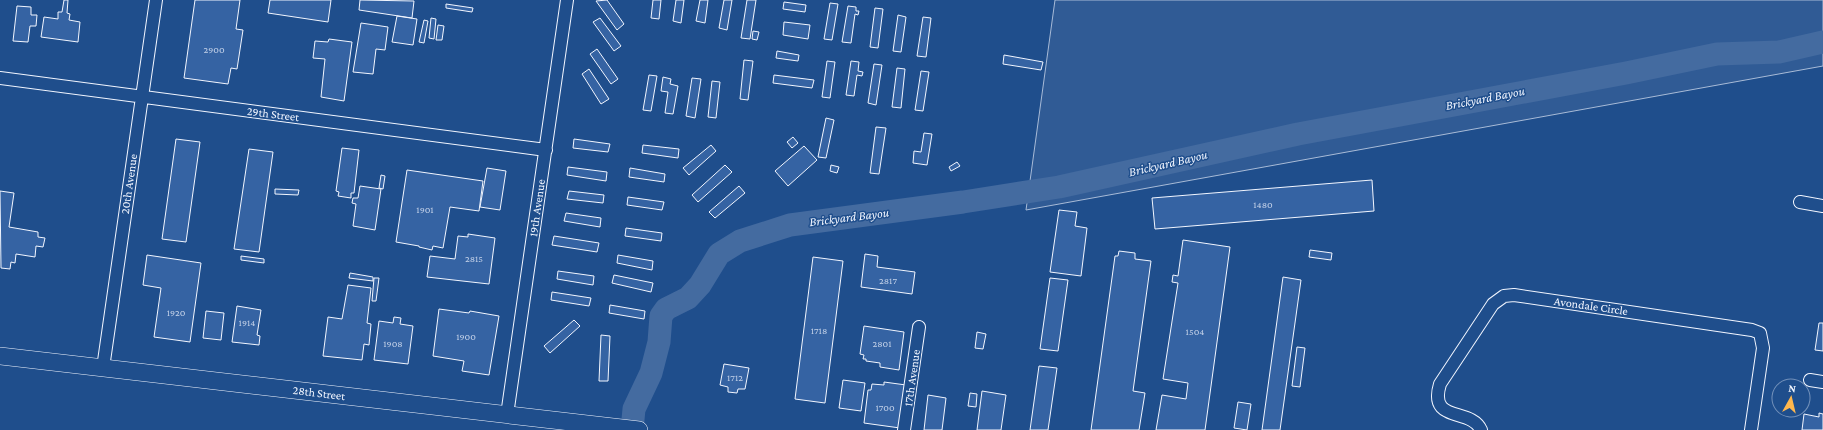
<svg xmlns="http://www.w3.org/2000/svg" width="1823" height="430" font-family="'Crimson Pro',serif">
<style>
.built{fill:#305b95;stroke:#a8bbd7}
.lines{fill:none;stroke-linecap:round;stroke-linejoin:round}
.river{stroke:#446ba0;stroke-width:23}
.building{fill:#3563a3;stroke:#f2f6ff}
.minor-casing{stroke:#f2f6ff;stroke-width:14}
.secondary-casing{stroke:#f2f6ff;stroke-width:18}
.minor{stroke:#1f4e8c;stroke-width:12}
.secondary{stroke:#1f4e8c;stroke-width:17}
.labels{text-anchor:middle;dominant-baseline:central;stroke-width:3;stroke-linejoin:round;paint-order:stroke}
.number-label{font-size:10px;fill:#c3d1e8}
.street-label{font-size:12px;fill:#f2f6ff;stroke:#1f4e8c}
.water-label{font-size:13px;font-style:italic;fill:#f2f6ff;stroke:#1f4e8c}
</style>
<rect width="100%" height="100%" fill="#1f4e8c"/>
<path class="built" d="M 1055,0 L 1823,0 L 1823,66 L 1026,210 Z"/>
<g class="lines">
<path class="river" d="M 632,430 L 634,409 L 651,373 L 659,342 L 661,316 L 666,309 L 688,298 L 700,285 L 719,254 L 740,241 L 790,225 L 963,202 L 1059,187 L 1298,134 L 1626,73 L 1717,54 L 1779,52 L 1823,42"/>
</g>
<path class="building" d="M 64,0 L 68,0 L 67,13 L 70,14 L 69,20 L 80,22 L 78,42 L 41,37 L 44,17 L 58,19 L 58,12 L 62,12 Z
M 195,0 L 240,0 L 236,29 L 243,30 L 237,69 L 231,68 L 228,84 L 184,78 Z
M 270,0 L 331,0 L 328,22 L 268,13 Z
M 360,0 L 414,1 L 412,18 L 359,10 Z
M 607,0 L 624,24 L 617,30 L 596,1 Z
M 653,0 L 661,0 L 659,19 L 651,18 Z
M 676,0 L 684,0 L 681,23 L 673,21 Z
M 700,0 L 708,0 L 705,23 L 696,21 Z
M 724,0 L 732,0 L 727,30 L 719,28 Z
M 747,0 L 756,0 L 750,39 L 741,38 Z
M 784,2 L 806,5 L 805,12 L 783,9 Z
M 830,3 L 838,4 L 832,40 L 824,39 Z
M 446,4 L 473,8 L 472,12 L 446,8 Z
M 17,6 L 31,7 L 31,15 L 37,15 L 36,26 L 30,26 L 28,42 L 13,41 Z
M 848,6 L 856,7 L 856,11 L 859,11 L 858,15 L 855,14 L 851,43 L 842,42 Z
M 875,8 L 883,9 L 878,48 L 870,47 Z
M 898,15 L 906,17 L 901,52 L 893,51 Z
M 397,16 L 417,19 L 413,45 L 392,42 Z
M 923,17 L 931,18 L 926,57 L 917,56 Z
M 431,18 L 436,19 L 434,39 L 429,38 Z
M 600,18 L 621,46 L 614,51 L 593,22 Z
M 424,20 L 428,21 L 424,43 L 419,42 Z
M 784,22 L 810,25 L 808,39 L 783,35 Z
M 361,23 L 388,27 L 385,50 L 376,49 L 373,74 L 353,72 Z
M 438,25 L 444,26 L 442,40 L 436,40 Z
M 753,31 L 759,32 L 757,40 L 752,39 Z
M 329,39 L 352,42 L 344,101 L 321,97 L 325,59 L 313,58 L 315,41 L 328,42 Z
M 597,49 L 618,79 L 611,84 L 590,54 Z
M 777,51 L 799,55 L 798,61 L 776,58 Z
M 1004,55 L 1043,62 L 1041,70 L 1003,64 Z
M 744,60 L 753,61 L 748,100 L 740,99 Z
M 827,61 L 835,62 L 830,98 L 822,97 Z
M 851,61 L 859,62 L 858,71 L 863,72 L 862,76 L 857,75 L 854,96 L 846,95 Z
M 874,64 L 882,65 L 876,105 L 868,103 Z
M 897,68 L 905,69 L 901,108 L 892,107 Z
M 589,69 L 609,99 L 601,104 L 582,74 Z
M 921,71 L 929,72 L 923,111 L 915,110 Z
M 649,75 L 657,76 L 651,111 L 643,110 Z
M 774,75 L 814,80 L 812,88 L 773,83 Z
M 663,77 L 671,79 L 670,84 L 678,86 L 673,114 L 665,113 L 668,92 L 661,91 Z
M 692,78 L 701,79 L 695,118 L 686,116 Z
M 712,81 L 720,82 L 716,118 L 708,117 Z
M 826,118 L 834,120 L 826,158 L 818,157 Z
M 876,127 L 886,128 L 879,174 L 870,173 Z
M 924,133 L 932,134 L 927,165 L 913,163 L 914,151 L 921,152 Z
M 793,137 L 798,143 L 792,148 L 787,142 Z
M 176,139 L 200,142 L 186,242 L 162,239 Z
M 574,139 L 610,144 L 608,152 L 573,148 Z
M 643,145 L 679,149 L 678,158 L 642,153 Z
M 711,145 L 716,151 L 689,175 L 683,168 Z
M 804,146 L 817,160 L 788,186 L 775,171 Z
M 342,148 L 359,150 L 354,193 L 351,193 L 351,198 L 338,196 L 339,192 L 336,191 Z
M 249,149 L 273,152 L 259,252 L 234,249 Z
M 957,162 L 960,166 L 951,171 L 949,167 Z
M 725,165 L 732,172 L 698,202 L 692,195 Z
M 831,165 L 839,167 L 837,173 L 830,171 Z
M 568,167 L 607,172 L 606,181 L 567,175 Z
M 487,168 L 506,171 L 500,210 L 480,207 Z
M 630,168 L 665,174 L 664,182 L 629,177 Z
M 407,170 L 483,181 L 479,211 L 450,207 L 443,248 L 433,246 L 432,250 L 419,247 L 419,246 L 396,242 Z
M 381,175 L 385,176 L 383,189 L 379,188 Z
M 1372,180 L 1374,211 L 1155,229 L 1152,198 Z
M 360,186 L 381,189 L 375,230 L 353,226 L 356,204 L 352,203 L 353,198 L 358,198 Z
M 739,186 L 745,193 L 715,218 L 709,212 Z
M 275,189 L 299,190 L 298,195 L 275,194 Z
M 0,191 L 14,193 L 9,227 L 38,232 L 38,237 L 45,238 L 43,247 L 36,246 L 35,257 L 16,254 L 15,263 L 11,262 L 10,269 L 1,268 Z
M 569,191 L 604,195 L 603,203 L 567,199 Z
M 628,197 L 664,202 L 662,210 L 627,205 Z
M 1059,210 L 1077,212 L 1075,226 L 1087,228 L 1081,276 L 1050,272 Z
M 566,213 L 601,218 L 600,227 L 564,221 Z
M 626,228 L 662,233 L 661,241 L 625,236 Z
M 468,234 L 495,238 L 489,284 L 427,277 L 430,256 L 455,259 L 458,236 L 468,237 Z
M 554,236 L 599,243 L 597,252 L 552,245 Z
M 1183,240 L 1230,247 L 1205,430 L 1156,430 L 1162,395 L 1186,399 L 1188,383 L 1163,379 L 1178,283 L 1172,282 L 1173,275 L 1178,276 Z
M 1310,250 L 1332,253 L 1331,260 L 1309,257 Z
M 1119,251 L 1135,253 L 1135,259 L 1151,261 L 1133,391 L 1145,393 L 1139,430 L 1091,430 L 1115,256 L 1118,256 Z
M 865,254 L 878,256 L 877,267 L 915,272 L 912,294 L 861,287 Z
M 147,255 L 201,263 L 190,342 L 154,337 L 161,288 L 143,285 Z
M 618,255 L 653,261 L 652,270 L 617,263 Z
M 241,256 L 264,259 L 264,263 L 241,260 Z
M 813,257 L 843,261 L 825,403 L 795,399 Z
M 558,271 L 594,276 L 593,285 L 557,279 Z
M 350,273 L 373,277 L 373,281 L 349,278 Z
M 614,275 L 653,283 L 651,292 L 612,283 Z
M 1283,277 L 1301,280 L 1280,430 L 1262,430 Z
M 374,278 L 379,278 L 376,301 L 372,301 Z
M 1050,278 L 1068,280 L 1058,351 L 1040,349 Z
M 348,285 L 371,288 L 367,323 L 371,324 L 369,345 L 364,344 L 362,360 L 323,356 L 328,317 L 342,319 Z
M 552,292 L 591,298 L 589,306 L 551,300 Z
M 610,305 L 645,311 L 644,319 L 609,313 Z
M 237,306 L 261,310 L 257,335 L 260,336 L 259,345 L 232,342 Z
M 439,309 L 469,313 L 470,311 L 499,316 L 489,375 L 462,371 L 464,361 L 433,356 Z
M 206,311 L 224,313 L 221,340 L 203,338 Z
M 394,317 L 401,318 L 400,324 L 413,326 L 408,364 L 374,360 L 379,321 L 393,323 Z
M 574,320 L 580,326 L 550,353 L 544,346 Z
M 1819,323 L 1823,323 L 1823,351 L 1815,350 Z
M 864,326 L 904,332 L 899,370 L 880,367 L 880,363 L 866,361 L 866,359 L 863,359 L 864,355 L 860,354 Z
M 977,332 L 986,334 L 983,349 L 975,348 Z
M 601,335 L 610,336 L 608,381 L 599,381 Z
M 1297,347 L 1305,348 L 1300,387 L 1292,386 Z
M 724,364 L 749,368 L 745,389 L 738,389 L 737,393 L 728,392 L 728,387 L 720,385 Z
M 1039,366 L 1057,368 L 1048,430 L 1030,430 Z
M 843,380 L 865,383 L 861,411 L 839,408 Z
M 884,382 L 906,385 L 900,428 L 864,423 L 868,390 L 871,390 L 872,384 L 884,385 Z
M 982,391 L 1006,395 L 1001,430 L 977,430 Z
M 970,393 L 977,394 L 976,407 L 968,406 Z
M 928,395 L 946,398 L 942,430 L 924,430 Z
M 1238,402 L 1251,404 L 1247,430 L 1234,428 Z
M 1819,413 L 1823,414 L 1823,430 L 1802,430 L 1804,414 L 1819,417 Z"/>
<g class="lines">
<defs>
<path id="minor" d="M 0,78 L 546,150
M 1800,202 L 1823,206
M 103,368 L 156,0
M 1810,380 L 1823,382
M 507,415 L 567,0
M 904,430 L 919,327
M 1481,430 C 1471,407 1428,424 1440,384 L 1493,304 L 1504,296 L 1514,295 L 1752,330 L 1760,333 L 1763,348 L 1751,430"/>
<path id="secondary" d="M 0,356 L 639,430"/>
</defs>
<use href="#minor" class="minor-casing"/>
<use href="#secondary" class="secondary-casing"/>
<use href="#minor" class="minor"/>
<use href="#secondary" class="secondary"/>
</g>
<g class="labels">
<g class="number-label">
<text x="214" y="49">2900</text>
<text x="1263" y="204">1480</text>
<text x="425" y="209">1901</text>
<text x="474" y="258">2815</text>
<text x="888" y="280">2817</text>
<text x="176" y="312">1920</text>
<text x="247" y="322">1914</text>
<text x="819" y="330">1718</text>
<text x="1195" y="331">1504</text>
<text x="466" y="336">1900</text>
<text x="393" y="343">1908</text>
<text x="882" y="343">2801</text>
<text x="735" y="377">1712</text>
<text x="885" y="407">1700</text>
</g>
<g class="street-label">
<text transform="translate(273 114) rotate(7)">29th Street</text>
<text transform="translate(129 184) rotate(-82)">20th Avenue</text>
<text transform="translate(537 208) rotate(-82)">19th Avenue</text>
<text transform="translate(1591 306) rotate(8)">Avondale Circle</text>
<text transform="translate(912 378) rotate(-82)">17th Avenue</text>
<text transform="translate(319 393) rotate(7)">28th Street</text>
</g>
<g class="water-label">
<text transform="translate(1485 98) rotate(-11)">Brickyard Bayou</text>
<text transform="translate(1168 163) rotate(-13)">Brickyard Bayou</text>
<text transform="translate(849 217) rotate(-7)">Brickyard Bayou</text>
</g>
</g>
<g transform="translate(1791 398) rotate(8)"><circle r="19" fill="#1f4e8c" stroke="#7391ba"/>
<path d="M0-3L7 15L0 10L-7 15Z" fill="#ffb74d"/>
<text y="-6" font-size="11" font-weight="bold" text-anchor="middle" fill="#f2f6ff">N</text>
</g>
</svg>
